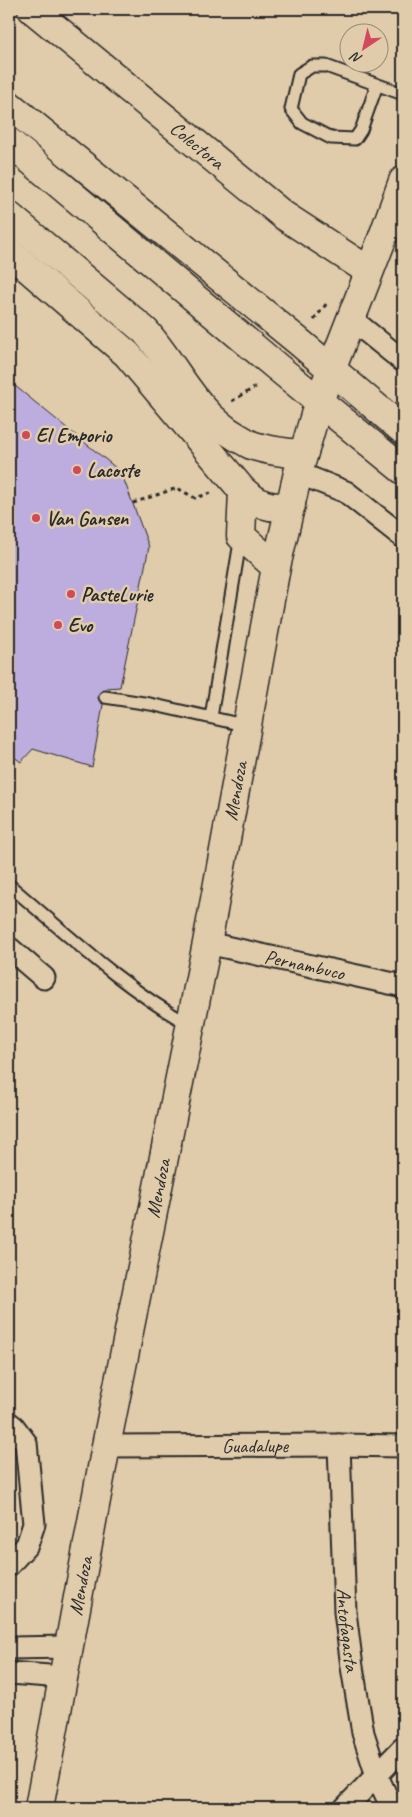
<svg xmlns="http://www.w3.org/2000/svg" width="412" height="1817" font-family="Caveat,sans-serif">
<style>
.building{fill:#bcadde;stroke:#2b2b2b}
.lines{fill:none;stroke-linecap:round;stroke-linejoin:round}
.lane-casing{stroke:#2b2b2b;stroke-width:15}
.street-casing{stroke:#2b2b2b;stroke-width:25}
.secondary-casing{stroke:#2b2b2b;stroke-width:31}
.path{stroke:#2b2b2b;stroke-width:3;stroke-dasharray:4 4;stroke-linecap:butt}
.lane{stroke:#e0cbaa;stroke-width:11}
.street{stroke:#e0cbaa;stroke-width:21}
.secondary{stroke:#e0cbaa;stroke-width:28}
.poi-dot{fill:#d1495b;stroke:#e0cbaa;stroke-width:2}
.labels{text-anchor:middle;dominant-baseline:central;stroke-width:5;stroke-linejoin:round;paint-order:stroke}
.street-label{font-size:20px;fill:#2b2b2b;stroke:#e0cbaa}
.poi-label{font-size:20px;font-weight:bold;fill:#2b2b2b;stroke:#e0cbaa;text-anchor:start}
</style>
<rect width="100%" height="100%" fill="#e0cbaa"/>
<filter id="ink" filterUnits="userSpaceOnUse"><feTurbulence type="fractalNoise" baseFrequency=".02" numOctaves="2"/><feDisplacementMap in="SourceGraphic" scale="10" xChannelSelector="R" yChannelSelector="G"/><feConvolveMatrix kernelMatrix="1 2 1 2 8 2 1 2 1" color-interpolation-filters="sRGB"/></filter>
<g filter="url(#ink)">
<path class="building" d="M 9,381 L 121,472 L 149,547 L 120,687 L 106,688 L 92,767 L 33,749 L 21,762 L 9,753 Z"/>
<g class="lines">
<defs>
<path id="lane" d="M 377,85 L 361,130 L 355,139 L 331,138 L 302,123 L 291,109 L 299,74 L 312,66 L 326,66 L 403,94
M 105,697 L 150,704 L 248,726
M 211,717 L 241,536
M 9,885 C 67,934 123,988 190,1025"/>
<g id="street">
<path d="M 350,318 L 403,361"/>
<path d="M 298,473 L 346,492 L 403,537"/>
<path id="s1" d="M 207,943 L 403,986"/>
<path d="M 9,948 L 44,978"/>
<path d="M 9,1423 L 14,1427 L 26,1443 L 34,1524 L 27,1545 L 9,1565"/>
<path id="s2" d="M 339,1445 L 345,1612 L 352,1667 L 363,1733 L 377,1776 L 392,1808"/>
<path id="s3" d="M 106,1446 L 339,1445 L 403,1446"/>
<path d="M 9,1648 L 69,1647"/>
<path d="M 9,1673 L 63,1677"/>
<path d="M 345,1808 L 403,1748"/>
</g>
<g id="secondary">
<path id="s4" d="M 32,9 L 283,215 L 369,271"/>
<path d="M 9,105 L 298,341 L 403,430"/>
<path d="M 9,142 L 277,367 L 403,470"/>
<path d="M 9,216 L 145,331 C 176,366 195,413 237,437 C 243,440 248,444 254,446 C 270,451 287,453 303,454"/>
<path d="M 9,252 L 127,354 L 243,491 C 259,504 269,510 291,505"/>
<path d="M 243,491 L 241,536 L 276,567"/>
<path id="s5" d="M 39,1808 L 106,1446 L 207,943 L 276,567 L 298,473 L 319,401 L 381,242 L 403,181"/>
</g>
</defs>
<use href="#lane" class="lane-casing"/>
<use href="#street" class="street-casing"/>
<use href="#secondary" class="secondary-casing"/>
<path class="path" d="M 314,320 L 327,303
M 232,401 L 259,385
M 133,503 L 177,488 L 195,498 L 211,493"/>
<use href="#lane" class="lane"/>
<use href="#street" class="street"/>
<use href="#secondary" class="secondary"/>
</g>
</g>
<g class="poi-dot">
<circle cx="26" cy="435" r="5"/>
<circle cx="77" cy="470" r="5"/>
<circle cx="36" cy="518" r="5"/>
<circle cx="71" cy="594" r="5"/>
<circle cx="58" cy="625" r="5"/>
</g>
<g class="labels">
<g class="street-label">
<text stroke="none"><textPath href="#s4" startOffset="214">Colectora</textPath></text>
<text stroke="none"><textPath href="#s5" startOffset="1036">Mendoza</textPath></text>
<text stroke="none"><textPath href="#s1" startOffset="100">Pernambuco</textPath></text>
<text stroke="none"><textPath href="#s5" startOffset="631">Mendoza</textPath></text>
<text stroke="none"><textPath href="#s3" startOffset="149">Guadalupe</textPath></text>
<text stroke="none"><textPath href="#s5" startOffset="226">Mendoza</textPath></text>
<text stroke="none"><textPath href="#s2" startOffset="185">Antofagasta</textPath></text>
</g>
<g class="poi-label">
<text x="36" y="435">El Emporio</text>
<text x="87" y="470">Lacoste</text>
<text x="46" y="518">Van Gansen</text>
<text x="81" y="594">PasteLurie</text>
<text x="68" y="625">Evo</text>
</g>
</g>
<rect width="412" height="1817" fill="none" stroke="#e0cbaa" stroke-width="30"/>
<rect x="15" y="15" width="382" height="1787" fill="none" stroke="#2b2b2b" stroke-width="2" filter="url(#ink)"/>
<g transform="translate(364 48) rotate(215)"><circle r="24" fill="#e0cbaa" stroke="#988b77"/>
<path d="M0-4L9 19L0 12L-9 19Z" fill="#d1495b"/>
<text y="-8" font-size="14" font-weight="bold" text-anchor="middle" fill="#2b2b2b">N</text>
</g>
</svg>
